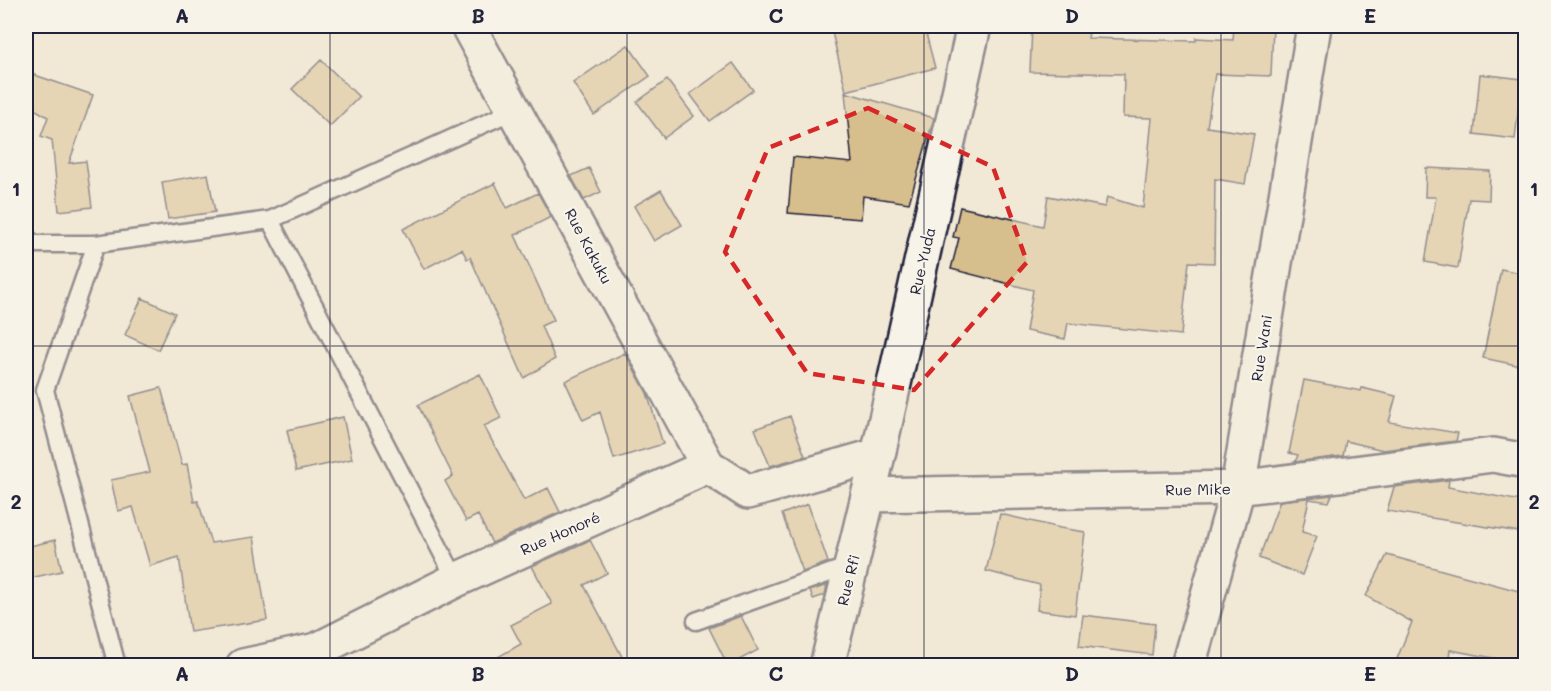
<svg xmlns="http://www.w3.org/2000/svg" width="1551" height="691" font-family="Mali,sans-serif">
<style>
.building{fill:#d7be8d;stroke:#22223b;stroke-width:1.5}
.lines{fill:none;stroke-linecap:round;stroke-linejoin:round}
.service-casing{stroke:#22223b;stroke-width:21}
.minor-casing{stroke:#22223b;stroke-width:38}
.service{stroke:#f7f3e8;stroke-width:16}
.minor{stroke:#f7f3e8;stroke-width:33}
.marked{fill:none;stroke:#d62828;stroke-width:4.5;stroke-dasharray:12 8;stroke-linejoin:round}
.grid{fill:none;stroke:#22223b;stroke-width:1.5;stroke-opacity:0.55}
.labels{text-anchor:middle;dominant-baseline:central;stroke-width:4.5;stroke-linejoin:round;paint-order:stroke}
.street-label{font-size:15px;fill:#22223b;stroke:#f7f3e8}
.neatline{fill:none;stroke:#22223b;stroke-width:2}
.grid-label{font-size:20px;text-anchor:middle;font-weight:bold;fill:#22223b}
</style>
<rect width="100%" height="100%" fill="#f1e8d6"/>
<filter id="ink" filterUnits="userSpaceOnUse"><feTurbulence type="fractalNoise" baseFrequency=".0167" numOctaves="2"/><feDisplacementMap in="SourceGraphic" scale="12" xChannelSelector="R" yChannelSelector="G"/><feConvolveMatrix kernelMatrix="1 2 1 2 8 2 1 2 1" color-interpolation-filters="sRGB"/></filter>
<g filter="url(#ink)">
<path class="building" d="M 857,26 L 924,26 L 935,68 L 846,91 L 832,32 Z
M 1032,26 L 1090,26 L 1088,38 L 1196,41 L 1196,38 L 1233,40 L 1234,26 L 1273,26 L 1271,76 L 1215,74 L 1207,127 L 1254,134 L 1245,184 L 1215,179 L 1214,263 L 1189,262 L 1181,335 L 1068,323 L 1065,339 L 1026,331 L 1033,290 L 951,269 L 959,238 L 953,237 L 960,207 L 1043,226 L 1048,196 L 1105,207 L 1107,197 L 1143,208 L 1152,118 L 1123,117 L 1124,74 L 1030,72 Z
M 628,45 L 650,76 L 594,115 L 573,83 Z
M 321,60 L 359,97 L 330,126 L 292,89 Z
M 733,63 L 753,90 L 710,121 L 690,94 Z
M 26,72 L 93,95 L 69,163 L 86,161 L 92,207 L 59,211 L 52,140 L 41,136 L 48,117 L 26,104 Z
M 1480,74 L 1522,79 L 1515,139 L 1474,134 Z
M 667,80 L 694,116 L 664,138 L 637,102 Z
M 845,92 L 934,118 L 909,203 L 863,196 L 861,219 L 788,213 L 793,157 L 852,163 Z
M 589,168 L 601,192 L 584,200 L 571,176 Z
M 1426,168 L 1490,171 L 1489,200 L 1469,199 L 1458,268 L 1425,262 L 1436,197 L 1425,197 Z
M 208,174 L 215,212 L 168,219 L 162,182 Z
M 495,183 L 507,208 L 538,193 L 551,217 L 515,235 L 554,320 L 541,326 L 555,359 L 524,378 L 470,257 L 467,259 L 462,249 L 424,269 L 403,229 Z
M 661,190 L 682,225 L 654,241 L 634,206 Z
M 1501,269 L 1526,274 L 1526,367 L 1483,358 Z
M 142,298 L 175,313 L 158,350 L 125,335 Z
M 625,353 L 647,393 L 663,444 L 614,459 L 600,412 L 583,420 L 565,381 Z
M 480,374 L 501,418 L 484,426 L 524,500 L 548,488 L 560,512 L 492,543 L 478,515 L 466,521 L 445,481 L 453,476 L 418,405 Z
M 1304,380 L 1361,391 L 1362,388 L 1396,396 L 1389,422 L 1458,433 L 1456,441 L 1383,450 L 1346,441 L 1343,456 L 1295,462 L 1298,455 L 1289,453 Z
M 161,388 L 182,465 L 187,464 L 194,502 L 198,501 L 211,543 L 254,537 L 267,620 L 190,632 L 179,557 L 150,566 L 133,507 L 118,511 L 111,480 L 150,472 L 130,396 Z
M 790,416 L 805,456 L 770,466 L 755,429 Z
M 343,417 L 352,459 L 296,471 L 287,430 Z
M 1449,480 L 1448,487 L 1526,502 L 1526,533 L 1387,511 L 1394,487 Z
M 1332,495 L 1329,502 L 1309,499 L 1302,532 L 1317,536 L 1302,575 L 1259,558 L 1280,501 Z
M 808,504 L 828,562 L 803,572 L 782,514 Z
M 1000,514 L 1060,528 L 1085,532 L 1075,615 L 1037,610 L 1040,585 L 986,571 Z
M 55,540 L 62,571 L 26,579 L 26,547 Z
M 590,540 L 607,573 L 584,585 L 627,666 L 482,666 L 521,644 L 511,625 L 552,604 L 532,566 Z
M 1387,555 L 1526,593 L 1526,664 L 1450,650 L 1448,666 L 1394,666 L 1412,622 L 1366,596 Z
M 827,585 L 825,595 L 813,599 L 810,591 Z
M 1083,615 L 1155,624 L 1152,655 L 1079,646 Z
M 741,616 L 758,650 L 728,666 L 709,628 Z"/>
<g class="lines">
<defs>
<path id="service" d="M 270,220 L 456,580
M 26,237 L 34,244 L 96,244 L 270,220 L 515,110
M 96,244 L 45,390 L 117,666
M 696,621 L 852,565"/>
<path id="minor" d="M 468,26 L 708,466
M 868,495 L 1238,488 L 1493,455 L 1526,461
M 243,666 L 317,650 L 456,580 L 708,466 L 748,492 L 878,455
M 827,666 L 878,455 L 974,26
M 1188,666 L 1238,488 L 1314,26"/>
</defs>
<use href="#service" class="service-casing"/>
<use href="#minor" class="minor-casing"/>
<use href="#service" class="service"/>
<use href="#minor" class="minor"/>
</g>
</g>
<path d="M0 0H1551V691H0ZM 868,108 L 993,167 L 1027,262 L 914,390 L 807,373 L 725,252 L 768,148 Z" fill="#f1e8d6" fill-opacity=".55" fill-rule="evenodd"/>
<path class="marked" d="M 868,108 L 993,167 L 1027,262 L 914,390 L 807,373 L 725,252 L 768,148 Z"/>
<path class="grid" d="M 330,26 L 330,666M 627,26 L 627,666M 924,26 L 924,666M 1221,26 L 1221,666M 26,346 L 1526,346"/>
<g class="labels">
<g class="street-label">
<text transform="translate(589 246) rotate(62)">Rue Kakuku</text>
<text transform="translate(922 261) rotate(-77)">Rue Yuda</text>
<text transform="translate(1261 348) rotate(-81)">Rue Wani</text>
<text transform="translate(1198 489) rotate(-1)">Rue Mike</text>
<text transform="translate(560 533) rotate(-24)">Rue Honoré</text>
<text transform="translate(848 580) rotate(-76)">Rue Rfi</text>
</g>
</g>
<rect width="1551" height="691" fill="none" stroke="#f7f3e8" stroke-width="66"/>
<rect x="33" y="33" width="1485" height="625" class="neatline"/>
<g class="grid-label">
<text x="182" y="23">A</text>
<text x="478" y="23">B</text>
<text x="776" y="23">C</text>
<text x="1072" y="23">D</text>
<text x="1370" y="23">E</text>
<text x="16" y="196">1</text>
<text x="1534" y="196">1</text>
<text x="16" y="509">2</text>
<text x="1534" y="509">2</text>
<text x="182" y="681">A</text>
<text x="478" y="681">B</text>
<text x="776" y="681">C</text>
<text x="1072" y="681">D</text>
<text x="1370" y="681">E</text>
</g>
</svg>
